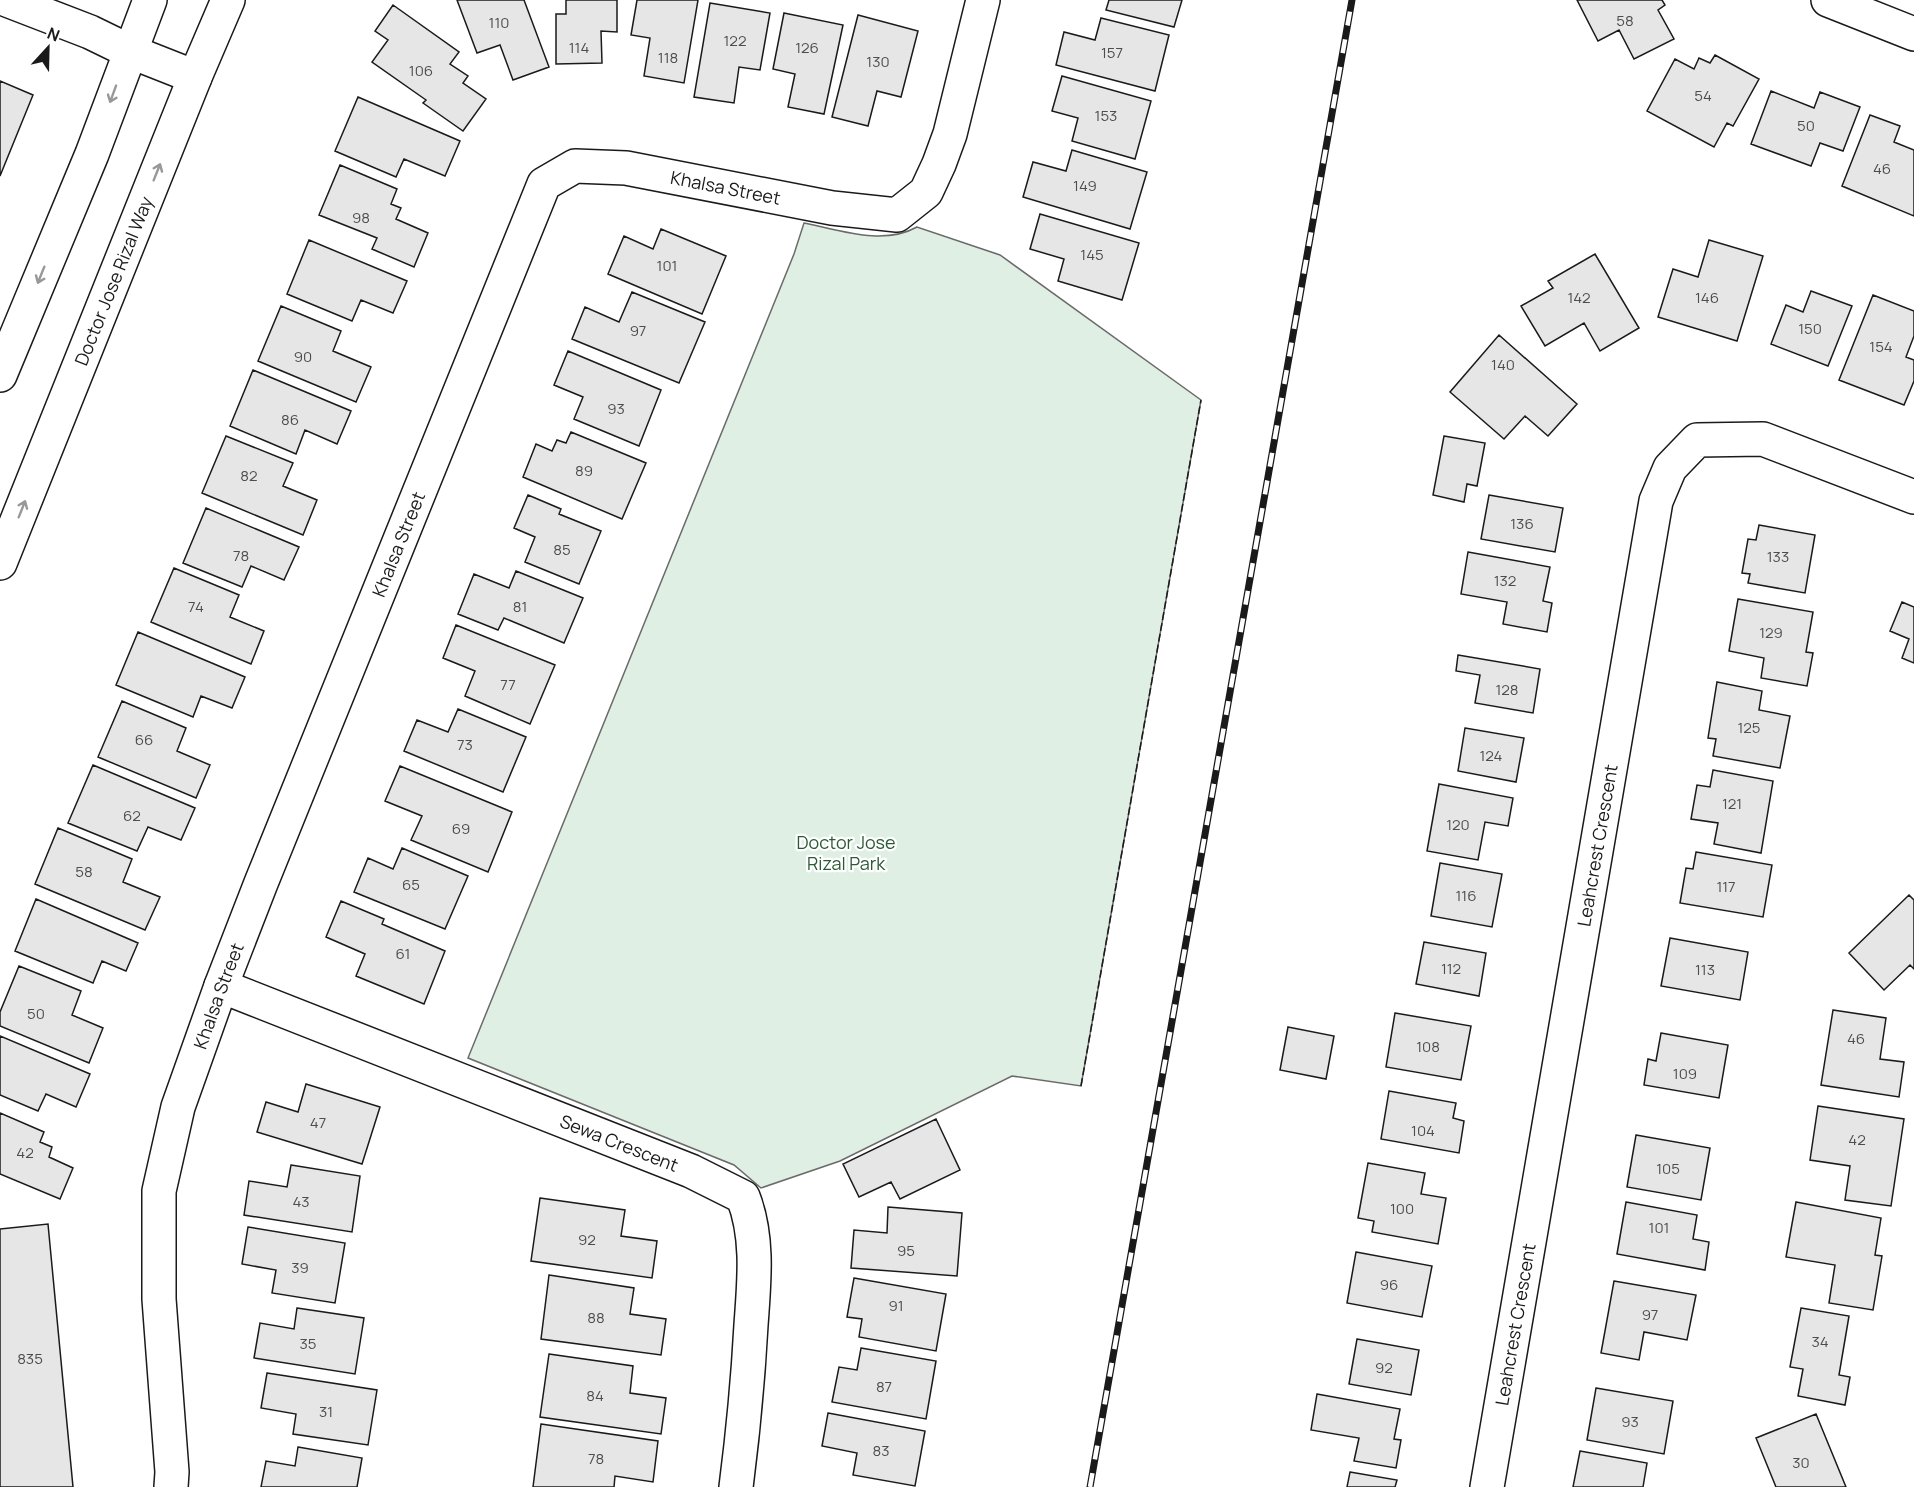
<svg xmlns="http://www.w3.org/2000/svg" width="1914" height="1487" font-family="Manrope,sans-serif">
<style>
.green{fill:#e0efe3;stroke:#6a6a6a;stroke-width:1.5}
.building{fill:#e6e6e6;stroke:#1a1a1a;stroke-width:1.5}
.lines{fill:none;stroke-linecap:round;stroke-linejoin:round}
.minor-casing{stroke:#1a1a1a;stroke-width:36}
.tertiary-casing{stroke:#1a1a1a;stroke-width:36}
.minor{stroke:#fff;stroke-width:33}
.tertiary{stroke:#fff;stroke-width:33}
.rail-casing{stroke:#1a1a1a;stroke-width:7}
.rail{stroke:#fff;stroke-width:4.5;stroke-dasharray:14;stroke-linecap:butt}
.fence{stroke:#1a1a1a;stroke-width:1.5;stroke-dasharray:8 3;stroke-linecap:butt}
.oneway{stroke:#989898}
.labels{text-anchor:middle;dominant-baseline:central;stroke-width:4.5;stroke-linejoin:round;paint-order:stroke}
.number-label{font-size:15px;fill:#4d4d4d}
.street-label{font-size:18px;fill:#1a1a1a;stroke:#fff}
.park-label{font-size:18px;fill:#2b5a34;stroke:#fff}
</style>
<rect width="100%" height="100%" fill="#fff"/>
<path class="green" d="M 804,223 C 840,230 883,246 917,227 L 1000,255 L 1201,400 L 1081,1086 L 1012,1076 L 840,1161 L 761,1188 L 734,1165 L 468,1058 L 794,254 Z"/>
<path class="building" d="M 457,0 L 524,0 L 549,67 L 513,80 L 500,45 L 477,53 Z
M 566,0 L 617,0 L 617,32 L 601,31 L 602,63 L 556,64 L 556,14 L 566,14 Z
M 637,0 L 698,0 L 684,83 L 644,76 L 650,38 L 631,35 Z
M 1109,0 L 1182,0 L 1174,27 L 1106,10 Z
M 1577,0 L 1662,0 L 1665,5 L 1658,10 L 1674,39 L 1634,59 L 1619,30 L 1598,41 Z
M 710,3 L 770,13 L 760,70 L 739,67 L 734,103 L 694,97 Z
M 393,5 L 459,52 L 450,64 L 468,76 L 463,83 L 486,99 L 463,131 L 423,103 L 426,100 L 372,62 L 388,40 L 375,31 Z
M 784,13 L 843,25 L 824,114 L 788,107 L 795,74 L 773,69 Z
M 858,15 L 918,31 L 901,97 L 877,91 L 868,126 L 832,117 Z
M 1101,18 L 1169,35 L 1155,91 L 1056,65 L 1064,32 L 1095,40 Z
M 1715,55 L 1759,79 L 1733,126 L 1727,123 L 1714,147 L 1647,111 L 1675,59 L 1694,69 L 1699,58 L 1710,63 Z
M 1062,76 L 1151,101 L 1135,159 L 1072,141 L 1078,118 L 1052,111 Z
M 0,81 L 33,95 L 0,176 Z
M 1771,91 L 1814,108 L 1820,92 L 1860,107 L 1843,151 L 1820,143 L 1811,166 L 1751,144 Z
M 358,97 L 460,141 L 445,176 L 404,159 L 396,177 L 335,151 Z
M 1870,115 L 1900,126 L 1894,142 L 1914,150 L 1914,216 L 1842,186 Z
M 1072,150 L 1147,172 L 1130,229 L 1023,197 L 1033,162 L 1066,171 Z
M 340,165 L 397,189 L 391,204 L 401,208 L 396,219 L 428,233 L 414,267 L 372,249 L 377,238 L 319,215 Z
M 1040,214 L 1139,243 L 1122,300 L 1058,281 L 1064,259 L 1030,249 Z
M 661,229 L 726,256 L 702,314 L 608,274 L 624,236 L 653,249 Z
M 309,240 L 407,281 L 393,313 L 361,300 L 352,321 L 287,294 Z
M 1709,240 L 1763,256 L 1737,341 L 1658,317 L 1673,269 L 1698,277 Z
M 1595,254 L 1639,328 L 1600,351 L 1584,323 L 1545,346 L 1521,306 L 1553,288 L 1548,281 Z
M 1811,291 L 1852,306 L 1828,366 L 1771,344 L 1786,305 L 1803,312 Z
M 632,292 L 705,322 L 679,383 L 572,339 L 585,307 L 619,322 Z
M 1873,295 L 1914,311 L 1914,336 L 1906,357 L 1914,360 L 1914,381 L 1904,405 L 1839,380 Z
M 281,306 L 341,331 L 333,351 L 371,367 L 356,402 L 258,361 Z
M 1499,335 L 1577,404 L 1548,436 L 1525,416 L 1504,439 L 1450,392 Z
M 568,351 L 661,390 L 639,446 L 574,419 L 583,397 L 554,385 Z
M 253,370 L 351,411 L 337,444 L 305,430 L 296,454 L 230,426 Z
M 571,432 L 646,463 L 622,519 L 523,477 L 536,444 L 552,451 L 557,440 L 566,443 Z
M 226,436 L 293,463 L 283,486 L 317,500 L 303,535 L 202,493 Z
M 1444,436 L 1485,443 L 1477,486 L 1467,484 L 1464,502 L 1433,495 Z
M 528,495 L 561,509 L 559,514 L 601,531 L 579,584 L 525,562 L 535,537 L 514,528 Z
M 1489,495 L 1563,508 L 1555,552 L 1481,539 Z
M 206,508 L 299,547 L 284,580 L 251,566 L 242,587 L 183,563 Z
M 1759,525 L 1815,535 L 1805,593 L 1748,583 L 1750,574 L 1742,573 L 1748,539 L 1756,540 Z
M 1468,552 L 1550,567 L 1543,601 L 1552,603 L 1547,632 L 1503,624 L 1507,602 L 1461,594 Z
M 174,568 L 239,595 L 230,617 L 264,631 L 251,664 L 151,622 Z
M 516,571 L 583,598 L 564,643 L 504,618 L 498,630 L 458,614 L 474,574 L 509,588 Z
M 1738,599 L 1813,612 L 1806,652 L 1813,653 L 1807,686 L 1761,678 L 1764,658 L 1729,651 Z
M 1902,602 L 1914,607 L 1914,663 L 1902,658 L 1909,639 L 1890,631 Z
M 456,625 L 555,665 L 530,724 L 465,696 L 475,671 L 443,658 Z
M 138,632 L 245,677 L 232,708 L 201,696 L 193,717 L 116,685 Z
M 1458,655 L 1540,669 L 1533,713 L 1475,703 L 1480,675 L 1456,671 Z
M 1717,682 L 1762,691 L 1759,710 L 1790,716 L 1780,768 L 1713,756 L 1716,739 L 1708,738 Z
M 122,701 L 186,728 L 177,751 L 210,765 L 196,798 L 98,757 Z
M 458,709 L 526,737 L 503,792 L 404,751 L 417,720 L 448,732 Z
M 1465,728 L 1524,738 L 1516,782 L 1458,771 Z
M 93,765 L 195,808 L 181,840 L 148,827 L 137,851 L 68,823 Z
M 400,766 L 512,812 L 488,872 L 411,840 L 422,816 L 385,801 Z
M 1713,770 L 1773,781 L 1761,853 L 1714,844 L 1718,823 L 1691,819 L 1697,785 L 1710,787 Z
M 1439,784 L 1513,798 L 1508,826 L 1485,822 L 1478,860 L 1427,851 Z
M 58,828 L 132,859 L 123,882 L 160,897 L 145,930 L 35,884 Z
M 402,848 L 468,876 L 445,929 L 354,892 L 368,858 L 393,869 Z
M 1696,852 L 1772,865 L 1763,917 L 1680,903 L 1686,868 L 1693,869 Z
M 1440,863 L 1502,874 L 1492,927 L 1431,916 Z
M 1909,895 L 1914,900 L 1914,969 L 1910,965 L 1884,990 L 1849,953 Z
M 36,899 L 138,943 L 126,971 L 102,961 L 93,983 L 15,951 Z
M 341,901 L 384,919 L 382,924 L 445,951 L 424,1004 L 356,976 L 365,954 L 326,937 Z
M 1670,938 L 1748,952 L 1740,1000 L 1661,986 Z
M 1424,942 L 1486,953 L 1479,996 L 1416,984 Z
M 19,966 L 81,991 L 72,1015 L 103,1028 L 89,1063 L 0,1026 L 0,1012 Z
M 1833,1010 L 1886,1018 L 1880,1059 L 1904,1062 L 1899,1097 L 1821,1085 Z
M 1395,1013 L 1471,1026 L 1461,1080 L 1386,1067 Z
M 1288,1027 L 1334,1036 L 1326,1079 L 1280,1070 Z
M 1661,1033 L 1728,1045 L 1719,1098 L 1644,1085 L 1648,1059 L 1656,1061 Z
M 0,1036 L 90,1074 L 76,1107 L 46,1094 L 38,1111 L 0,1095 Z
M 306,1084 L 380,1107 L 362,1164 L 257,1132 L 266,1102 L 298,1112 Z
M 1389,1091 L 1456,1103 L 1453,1118 L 1464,1121 L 1459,1153 L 1381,1139 Z
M 1818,1106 L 1904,1119 L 1891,1206 L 1845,1200 L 1850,1166 L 1810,1160 Z
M 0,1113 L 44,1132 L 40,1142 L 52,1147 L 49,1157 L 73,1168 L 60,1199 L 0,1174 Z
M 936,1119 L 960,1170 L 900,1199 L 891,1182 L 859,1197 L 843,1164 Z
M 1636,1135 L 1710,1148 L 1701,1200 L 1627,1187 Z
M 1368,1163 L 1425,1173 L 1421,1194 L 1446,1198 L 1438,1244 L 1372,1232 L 1374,1221 L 1358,1218 Z
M 291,1165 L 360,1176 L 352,1232 L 244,1215 L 249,1181 L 287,1187 Z
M 540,1198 L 625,1210 L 621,1236 L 657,1241 L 652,1278 L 531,1261 Z
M 1626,1202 L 1697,1215 L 1693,1239 L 1709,1242 L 1705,1270 L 1617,1254 Z
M 1796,1202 L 1881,1218 L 1875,1255 L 1882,1256 L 1873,1310 L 1829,1303 L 1835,1265 L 1786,1257 Z
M 888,1207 L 962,1213 L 957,1276 L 851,1268 L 854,1230 L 887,1233 Z
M 48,1224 L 73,1487 L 0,1487 L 0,1229 Z
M 248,1227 L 345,1243 L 335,1303 L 272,1293 L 276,1270 L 242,1264 Z
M 1356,1252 L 1432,1266 L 1422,1317 L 1347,1303 Z
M 549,1275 L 634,1288 L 630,1314 L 666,1319 L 661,1355 L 541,1339 Z
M 854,1278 L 946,1294 L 936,1351 L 859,1337 L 862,1319 L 847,1317 Z
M 1614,1281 L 1696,1295 L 1687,1340 L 1644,1332 L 1639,1360 L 1601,1353 Z
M 297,1308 L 364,1318 L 355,1374 L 254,1358 L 260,1323 L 294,1329 Z
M 1801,1308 L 1849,1316 L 1839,1375 L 1850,1377 L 1845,1405 L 1798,1396 L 1803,1369 L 1790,1367 Z
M 1357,1339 L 1419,1350 L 1411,1395 L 1349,1384 Z
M 861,1348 L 936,1361 L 926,1419 L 832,1402 L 839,1367 L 857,1370 Z
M 549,1354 L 633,1366 L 630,1393 L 666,1398 L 661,1434 L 540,1417 Z
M 267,1373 L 377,1390 L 368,1445 L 293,1434 L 296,1414 L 261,1408 Z
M 1596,1388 L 1673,1401 L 1664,1454 L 1587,1440 Z
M 1317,1394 L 1400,1409 L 1394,1439 L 1401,1440 L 1396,1468 L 1354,1461 L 1359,1438 L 1311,1430 Z
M 828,1413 L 925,1431 L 915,1486 L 853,1475 L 857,1453 L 822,1446 Z
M 1816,1414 L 1846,1487 L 1776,1487 L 1756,1438 Z
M 541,1424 L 658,1441 L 653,1482 L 615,1476 L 614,1487 L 533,1487 Z
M 298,1447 L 362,1458 L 357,1487 L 261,1487 L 266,1461 L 295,1466 Z
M 1580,1451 L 1647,1463 L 1643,1487 L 1573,1487 Z
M 1350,1472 L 1397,1480 L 1395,1487 L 1347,1487 Z"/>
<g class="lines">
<defs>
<g id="minor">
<path d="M 7,0 L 90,32 L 129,51 L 195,77"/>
<path d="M 1828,0 L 1914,34"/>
<path id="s1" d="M 221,986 L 691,1171 L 743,1197 C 759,1237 754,1283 751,1325 C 748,1380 743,1433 736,1487"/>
<path id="s2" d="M 171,1487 L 172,1472 L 159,1299 L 159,1191 L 178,1107 L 221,986 L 261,883 L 544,184 L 575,166 L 626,168 L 832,208 L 897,215 L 926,192 L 939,164 L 950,134 L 983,0"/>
<path id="s3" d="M 1487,1487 L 1656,501 L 1670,468 L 1697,440 L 1763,439 L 1914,497"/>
</g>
<g id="tertiary">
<path d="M 0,375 L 92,154 L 150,0"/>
<path id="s4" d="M 0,563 L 195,77 L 228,0"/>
</g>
</defs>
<use href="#minor" class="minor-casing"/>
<use href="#tertiary" class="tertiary-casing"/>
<use href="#minor" class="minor"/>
<use href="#tertiary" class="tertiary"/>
<defs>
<path id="rail" d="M 1090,1487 L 1352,0"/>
</defs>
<use href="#rail" class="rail-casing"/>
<use href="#rail" class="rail"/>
<path class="fence" d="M 1081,1086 L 1201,400"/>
</g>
<defs><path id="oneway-shaft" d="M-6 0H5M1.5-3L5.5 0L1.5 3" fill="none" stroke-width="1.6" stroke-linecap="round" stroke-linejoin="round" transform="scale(1.5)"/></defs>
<g class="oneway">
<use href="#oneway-shaft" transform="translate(113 94) rotate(110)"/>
<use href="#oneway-shaft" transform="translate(157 172) rotate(-68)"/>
<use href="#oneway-shaft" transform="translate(41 275) rotate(112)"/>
<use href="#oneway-shaft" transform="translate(22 509) rotate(-68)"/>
</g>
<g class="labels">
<g class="number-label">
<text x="1625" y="20">58</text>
<text x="499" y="22">110</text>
<text x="735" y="40">122</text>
<text x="579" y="47">114</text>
<text x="807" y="47">126</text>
<text x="1112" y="52">157</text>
<text x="668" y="57">118</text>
<text x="878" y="61">130</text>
<text x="421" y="70">106</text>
<text x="1703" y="95">54</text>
<text x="1106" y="115">153</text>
<text x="1806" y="125">50</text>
<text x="1882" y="168">46</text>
<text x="1085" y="185">149</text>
<text x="361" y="217">98</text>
<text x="1092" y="254">145</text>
<text x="667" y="265">101</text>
<text x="1579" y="297">142</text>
<text x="1707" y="297">146</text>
<text x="1810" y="328">150</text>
<text x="638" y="330">97</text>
<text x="1881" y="346">154</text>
<text x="303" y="356">90</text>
<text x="1503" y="364">140</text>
<text x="616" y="408">93</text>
<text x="290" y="419">86</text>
<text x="584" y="470">89</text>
<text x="249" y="475">82</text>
<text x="1522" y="523">136</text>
<text x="562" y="549">85</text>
<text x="241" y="555">78</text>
<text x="1778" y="556">133</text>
<text x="1505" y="580">132</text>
<text x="196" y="606">74</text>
<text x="520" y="606">81</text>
<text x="1771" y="632">129</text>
<text x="508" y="684">77</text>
<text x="1507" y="689">128</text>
<text x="1749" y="727">125</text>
<text x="144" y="739">66</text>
<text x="465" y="744">73</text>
<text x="1491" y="755">124</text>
<text x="1732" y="803">121</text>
<text x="132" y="815">62</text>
<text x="1458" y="824">120</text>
<text x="461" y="828">69</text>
<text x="84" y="871">58</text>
<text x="411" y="884">65</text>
<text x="1726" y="886">117</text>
<text x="1466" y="895">116</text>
<text x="403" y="953">61</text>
<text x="1451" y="968">112</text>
<text x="1705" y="969">113</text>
<text x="36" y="1013">50</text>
<text x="1856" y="1038">46</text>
<text x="1428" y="1046">108</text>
<text x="1685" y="1073">109</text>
<text x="318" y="1122">47</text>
<text x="1423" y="1130">104</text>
<text x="1857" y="1139">42</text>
<text x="25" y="1152">42</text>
<text x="1668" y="1168">105</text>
<text x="301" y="1201">43</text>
<text x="1402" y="1208">100</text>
<text x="1659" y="1227">101</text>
<text x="587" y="1239">92</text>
<text x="906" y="1250">95</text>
<text x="300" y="1267">39</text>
<text x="1389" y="1284">96</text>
<text x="896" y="1305">91</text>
<text x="1650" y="1314">97</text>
<text x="596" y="1317">88</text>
<text x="1820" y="1341">34</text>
<text x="308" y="1343">35</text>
<text x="30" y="1358">835</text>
<text x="1384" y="1367">92</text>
<text x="884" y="1386">87</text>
<text x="595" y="1395">84</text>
<text x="326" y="1411">31</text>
<text x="1630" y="1421">93</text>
<text x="881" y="1450">83</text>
<text x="596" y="1458">78</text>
<text x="1801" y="1462">30</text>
</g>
<g class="street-label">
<text stroke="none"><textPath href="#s2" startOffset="1564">Khalsa Street</textPath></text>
<text stroke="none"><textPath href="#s4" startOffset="304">Doctor Jose Rizal Way</textPath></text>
<text stroke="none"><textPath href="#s2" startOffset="987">Khalsa Street</textPath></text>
<text stroke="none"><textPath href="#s3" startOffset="651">Leahcrest Crescent</textPath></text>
<text stroke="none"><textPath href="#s2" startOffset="501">Khalsa Street</textPath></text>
<text stroke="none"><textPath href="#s1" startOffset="428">Sewa Crescent</textPath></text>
<text stroke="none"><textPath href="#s3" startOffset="165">Leahcrest Crescent</textPath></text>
</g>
<g class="park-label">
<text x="846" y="842">Doctor Jose<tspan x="846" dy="21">Rizal Park</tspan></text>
</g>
</g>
<g transform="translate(48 48) rotate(22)" stroke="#ffffff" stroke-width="4.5" paint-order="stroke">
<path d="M0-4.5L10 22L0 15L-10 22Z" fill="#1a1a1a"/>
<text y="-9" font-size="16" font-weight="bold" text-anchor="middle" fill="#1a1a1a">N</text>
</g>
</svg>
